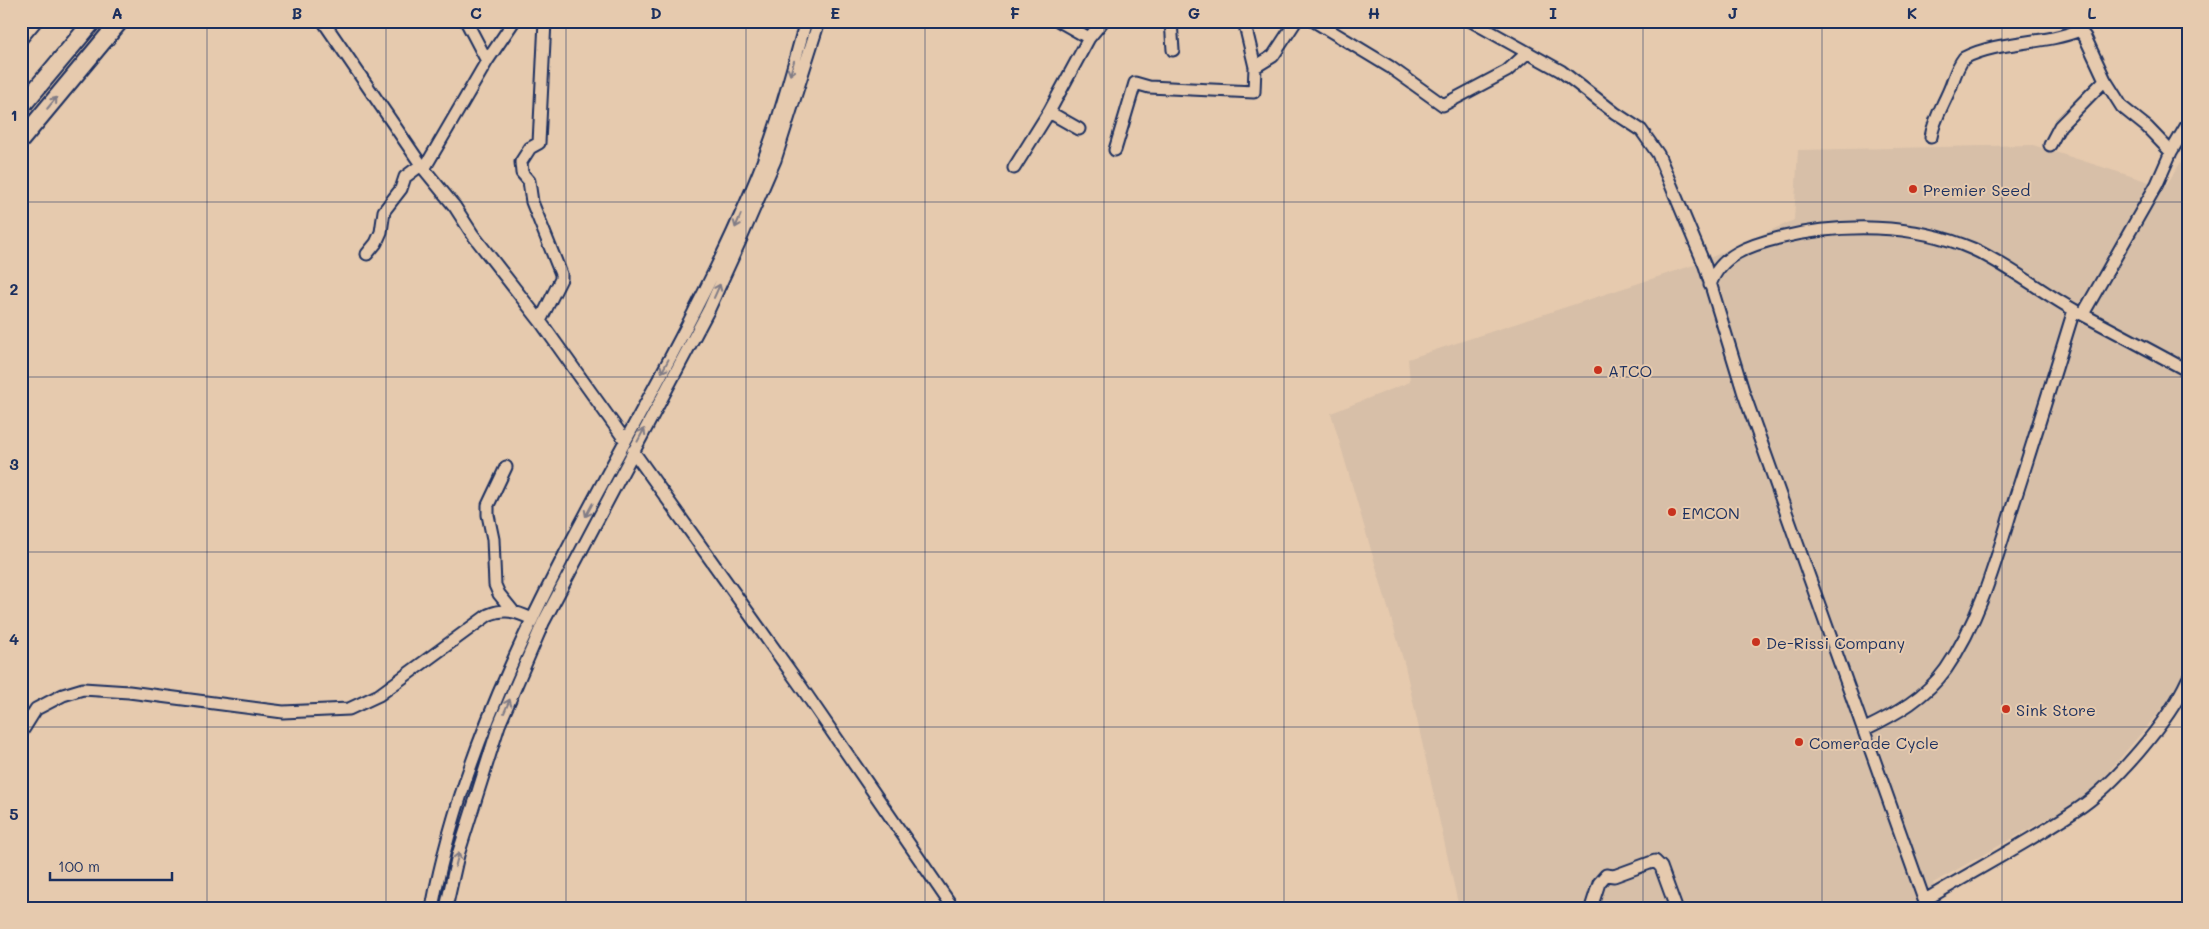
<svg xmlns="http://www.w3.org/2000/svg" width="2209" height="929" font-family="Mali,sans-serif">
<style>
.built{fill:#d7bfa8}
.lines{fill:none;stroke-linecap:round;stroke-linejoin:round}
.minor-casing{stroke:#1b2f5e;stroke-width:15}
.highway-casing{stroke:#1b2f5e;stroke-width:20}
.minor{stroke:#e6caae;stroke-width:11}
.highway{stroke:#e6caae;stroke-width:16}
.oneway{stroke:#807c86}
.grid{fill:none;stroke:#1b2f5e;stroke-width:1;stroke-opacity:0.55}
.poi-dot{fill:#c8321e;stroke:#e6caae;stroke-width:2}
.labels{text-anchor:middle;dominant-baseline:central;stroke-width:4;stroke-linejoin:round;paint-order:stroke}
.poi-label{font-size:16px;fill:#1b2f5e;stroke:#e6caae;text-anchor:start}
.neatline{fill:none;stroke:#1b2f5e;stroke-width:2}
.grid-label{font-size:16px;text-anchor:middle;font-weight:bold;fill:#1b2f5e}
</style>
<rect width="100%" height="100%" fill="#e6caae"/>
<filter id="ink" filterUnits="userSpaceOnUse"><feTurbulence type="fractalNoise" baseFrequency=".02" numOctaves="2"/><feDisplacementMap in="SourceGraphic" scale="10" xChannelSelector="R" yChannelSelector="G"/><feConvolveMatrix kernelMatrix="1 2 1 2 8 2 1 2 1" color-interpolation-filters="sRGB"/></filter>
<g filter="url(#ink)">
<path class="built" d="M 2033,145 L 2165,187 L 2188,151 L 2188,666 L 2176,692 L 2089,795 L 1933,883 L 1941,908 L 1459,908 L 1405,666 L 1331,413 L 1410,382 L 1408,359 L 1694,265 L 1794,220 L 1798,150 Z"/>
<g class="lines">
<defs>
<path id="minor" d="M 323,21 L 424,169 L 455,207 L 473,235 L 540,321 L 625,440
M 466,21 L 487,61
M 1059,21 L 1089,38
M 1171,21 L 1173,50
M 1314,21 L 1390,67 L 1443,105 L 1507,71 L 1527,53
M 1471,21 L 1561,71 L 1615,113 L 1641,130 L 1658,154 L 1705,266 L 1744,394 L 1927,908
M 2072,21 L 2085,37 L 2105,80 L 2122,107 L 2147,127 L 2171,152
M 21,39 L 36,21
M 1255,67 L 1273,56 L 1296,21
M 1049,112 L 1079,129
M 1931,137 C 1934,118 1944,104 1951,86 C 1955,75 1957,67 1964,58 C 1999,40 2044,45 2080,30
M 2050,145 L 2060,126 L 2105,80
M 1115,150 L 1135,83 L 1149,87 L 1254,92 L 1255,67 L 1244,21
M 1014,168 L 1049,112 L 1089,38 L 1103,21
M 424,169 L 487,61 L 514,21
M 367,254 L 376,243 L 381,232 L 384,211 L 401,189 L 405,177 L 421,165
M 1710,285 C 1720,255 1750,245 1779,238 C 1841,223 1913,223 1973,249 C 2008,265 2040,291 2074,310 C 2112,330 2150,350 2188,371
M 2083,314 L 2157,184 L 2171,152 L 2188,123
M 540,321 L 561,279 L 561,274 L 532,202 L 529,181 L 522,173 L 521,162 L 530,148 L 539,143 L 545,21
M 633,451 L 802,688 L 953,908
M 506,467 L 488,505 L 488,515 L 493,539 L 495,585 L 499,594 L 512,610
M 1865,729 C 1896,714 1926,697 1946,669 C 1980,620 1996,560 2013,505 C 2034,440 2054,375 2074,310
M 21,733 L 36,709 L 63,695 L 83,689 L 129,692 L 283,712 L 349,709 L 379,695 L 488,615 C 505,608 515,611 532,619
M 1925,900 C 1975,870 2027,843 2075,811 C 2114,786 2169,721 2188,679
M 432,908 C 478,661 630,456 733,232 C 744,207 756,182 765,156 C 782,112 793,66 806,21
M 446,908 L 458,855 L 499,725 L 543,623 L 709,309 L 740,241 L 775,160 L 819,21
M 1591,908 L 1599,883 L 1606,875 L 1614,876 L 1655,861 L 1661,867 L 1676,908"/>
<path id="highway" d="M 21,107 L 93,21
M 21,140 L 120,21"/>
</defs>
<use href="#minor" class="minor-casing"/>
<use href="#highway" class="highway-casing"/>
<use href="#minor" class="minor"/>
<use href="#highway" class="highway"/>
</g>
<defs><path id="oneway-shaft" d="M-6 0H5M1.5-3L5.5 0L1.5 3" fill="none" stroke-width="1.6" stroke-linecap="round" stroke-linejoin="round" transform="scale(1.25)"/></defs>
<g class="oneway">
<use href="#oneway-shaft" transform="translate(792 68) rotate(106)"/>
<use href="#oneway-shaft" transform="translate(52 103) rotate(-50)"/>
<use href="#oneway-shaft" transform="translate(738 221) rotate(113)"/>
<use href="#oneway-shaft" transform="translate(717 291) rotate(-66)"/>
<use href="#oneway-shaft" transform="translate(665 366) rotate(118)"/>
<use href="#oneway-shaft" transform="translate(641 435) rotate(-62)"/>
<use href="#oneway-shaft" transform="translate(589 510) rotate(118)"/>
<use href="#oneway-shaft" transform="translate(507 706) rotate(-67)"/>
<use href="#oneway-shaft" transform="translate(457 860) rotate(-76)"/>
</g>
</g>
<path class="grid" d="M 207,21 L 207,908M 386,21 L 386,908M 566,21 L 566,908M 746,21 L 746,908M 925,21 L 925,908M 1104,21 L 1104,908M 1284,21 L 1284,908M 1464,21 L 1464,908M 1643,21 L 1643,908M 1822,21 L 1822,908M 2002,21 L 2002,908M 21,202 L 2188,202M 21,377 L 2188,377M 21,552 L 2188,552M 21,727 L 2188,727"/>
<g class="poi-dot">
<circle cx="1913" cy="189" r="5"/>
<circle cx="1598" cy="370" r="5"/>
<circle cx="1672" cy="512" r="5"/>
<circle cx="1756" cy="642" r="5"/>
<circle cx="2006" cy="709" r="5"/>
<circle cx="1799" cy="742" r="5"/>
</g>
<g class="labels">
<g class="poi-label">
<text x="1923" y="189">Premier Seed</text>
<text x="1608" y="370">ATCO</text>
<text x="1682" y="512">EMCON</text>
<text x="1766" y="642">De-Rissi Company</text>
<text x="2016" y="709">Sink Store</text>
<text x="1809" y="742">Comerade Cycle</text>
</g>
</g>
<rect width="2209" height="929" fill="none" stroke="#e6caae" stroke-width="55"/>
<path d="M50 872v8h122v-8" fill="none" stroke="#1b2f5e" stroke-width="2.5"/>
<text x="58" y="872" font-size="15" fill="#1b2f5e" stroke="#e6caae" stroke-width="4" paint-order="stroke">100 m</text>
<rect x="28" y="28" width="2154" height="874" class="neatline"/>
<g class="grid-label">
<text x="117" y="19">A</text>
<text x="297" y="19">B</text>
<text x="476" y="19">C</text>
<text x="656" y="19">D</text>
<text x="835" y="19">E</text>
<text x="1015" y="19">F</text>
<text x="1194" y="19">G</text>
<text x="1374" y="19">H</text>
<text x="1553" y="19">I</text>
<text x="1733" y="19">J</text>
<text x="1912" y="19">K</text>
<text x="2092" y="19">L</text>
<text x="14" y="121">1</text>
<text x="14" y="295">2</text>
<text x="14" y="470">3</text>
<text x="14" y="645">4</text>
<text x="14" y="820">5</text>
</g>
</svg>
